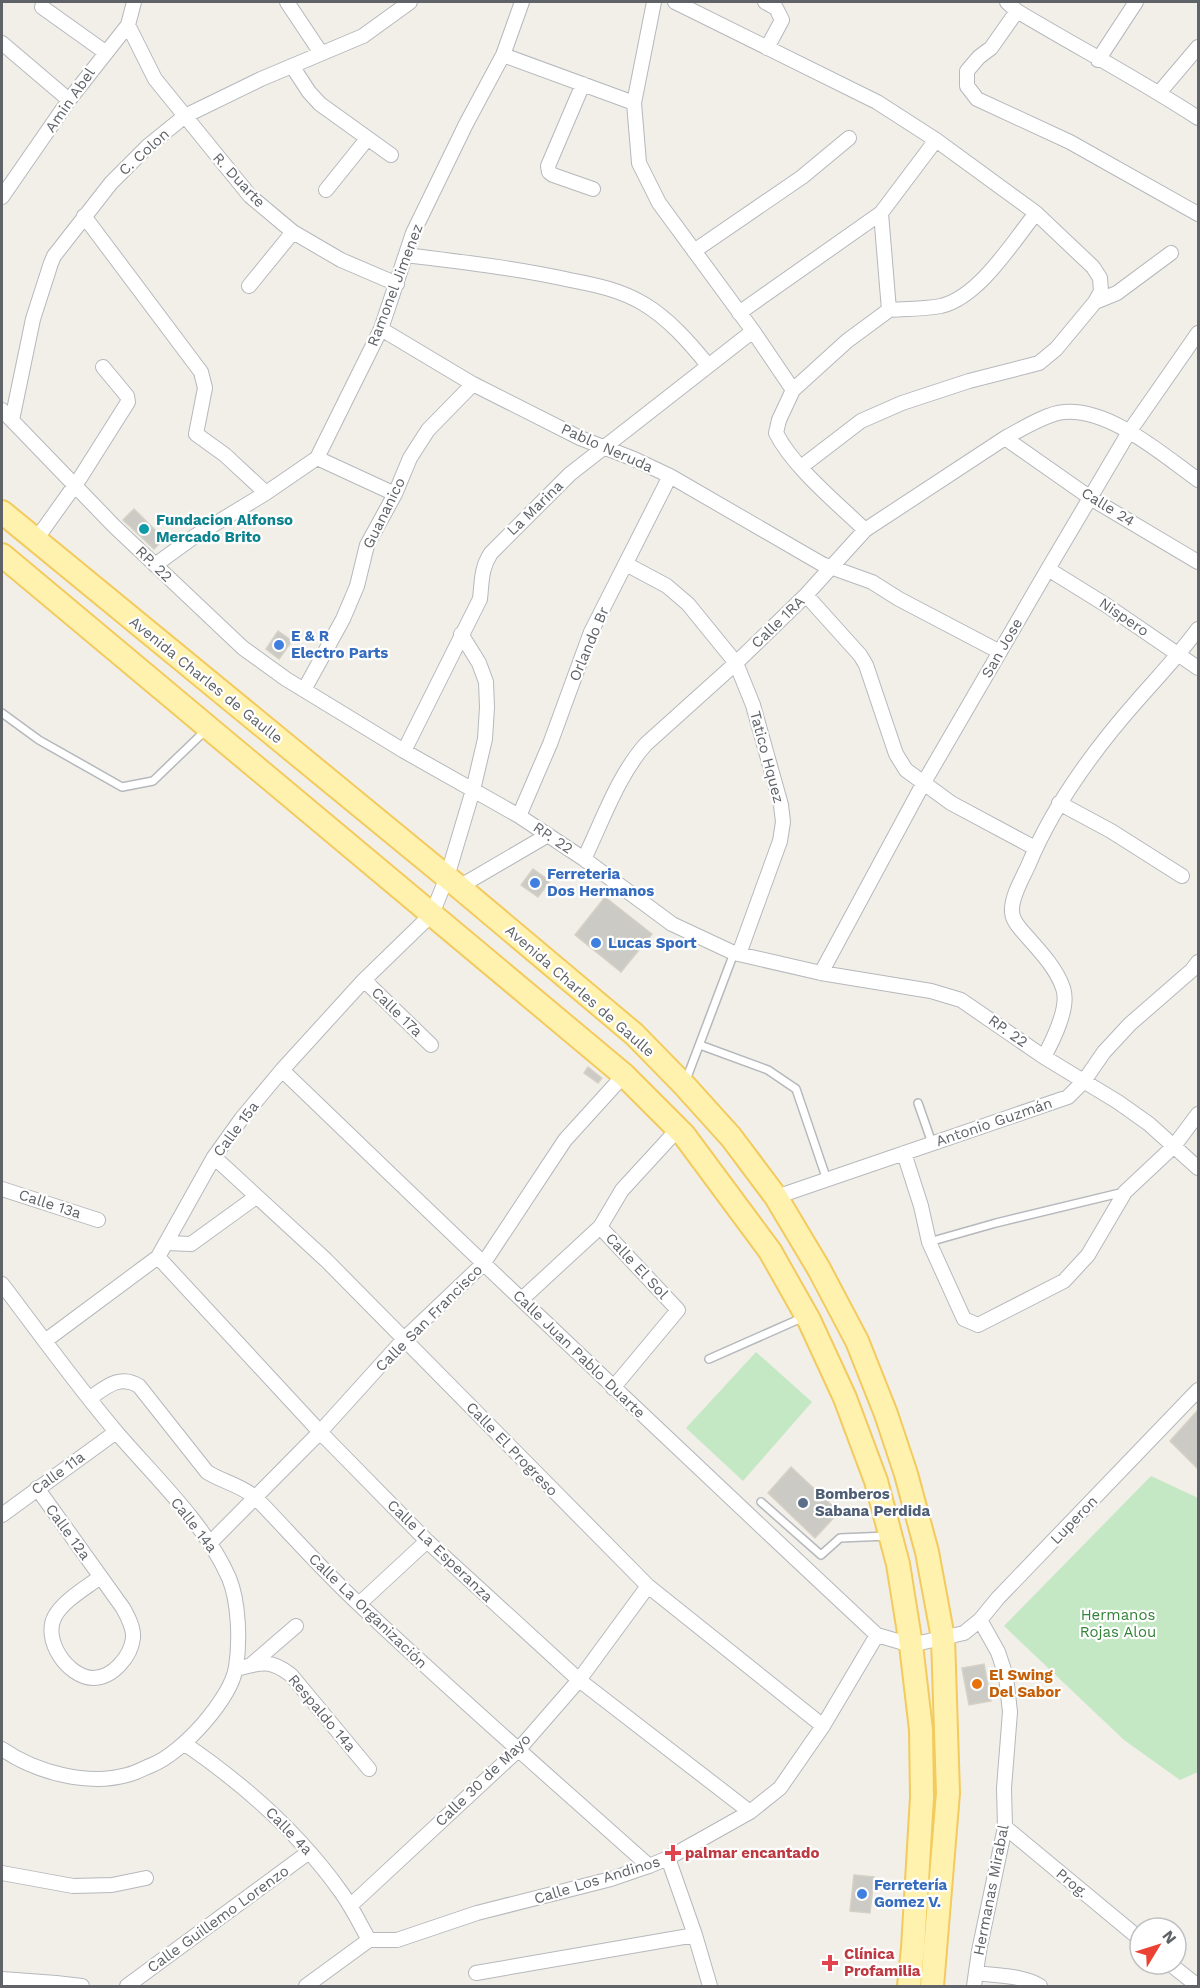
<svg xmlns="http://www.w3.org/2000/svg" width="1200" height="1988" font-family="'Work Sans',sans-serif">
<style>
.green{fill:#c4e8c4}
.building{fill:#cccac5;stroke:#d6d1c6;stroke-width:1.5}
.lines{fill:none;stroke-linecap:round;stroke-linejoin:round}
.lane-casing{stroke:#b5b8bc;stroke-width:10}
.street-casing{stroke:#b5b8bc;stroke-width:16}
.primary-casing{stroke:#f3ca5e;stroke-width:26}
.lane{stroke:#fff;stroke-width:7}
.street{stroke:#fff;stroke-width:14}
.primary{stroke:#fff2af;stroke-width:22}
.culture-dot{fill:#0f9aa8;stroke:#fff;stroke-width:2}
.shop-dot{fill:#3f7fe0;stroke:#fff;stroke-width:2}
.service-dot{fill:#5c6f8a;stroke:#fff;stroke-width:2}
.food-dot{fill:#e8710a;stroke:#fff;stroke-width:2}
.health-dot{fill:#e0444e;stroke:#fff;stroke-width:2}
.labels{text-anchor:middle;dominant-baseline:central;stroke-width:4.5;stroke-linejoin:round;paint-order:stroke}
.street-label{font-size:15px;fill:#5f6368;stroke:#fff}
.culture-label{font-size:15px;font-weight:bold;fill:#0d838f;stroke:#fff;text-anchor:start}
.shop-label{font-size:15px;font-weight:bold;fill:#366cbe;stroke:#fff;text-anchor:start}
.service-label{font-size:15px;font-weight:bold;fill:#4e5e75;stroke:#fff;text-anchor:start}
.park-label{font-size:15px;fill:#338237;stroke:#fff}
.food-label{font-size:15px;font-weight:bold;fill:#c56008;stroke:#fff;text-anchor:start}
.health-label{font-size:15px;font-weight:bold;fill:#be3a42;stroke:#fff;text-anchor:start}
</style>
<rect width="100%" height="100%" fill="#f1efe8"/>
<path class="green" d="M 756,1352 L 812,1402 L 743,1481 L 686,1428 Z
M 1151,1476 L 1198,1498 L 1198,1772 L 1180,1780 L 1124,1740 L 1004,1626 Z"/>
<path class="building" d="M 134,509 L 164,539 L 154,549 L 123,520 Z
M 278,631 L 292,641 L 279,659 L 266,649 Z
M 533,869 L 550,881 L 538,897 L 521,885 Z
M 605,897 L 652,934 L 621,972 L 575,935 Z
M 588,1067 L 602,1078 L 598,1083 L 584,1073 Z
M 1198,1410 L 1198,1469 L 1170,1441 Z
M 791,1467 L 839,1512 L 815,1538 L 768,1493 Z
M 984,1664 L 991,1701 L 969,1705 L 962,1668 Z
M 854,1875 L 874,1877 L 870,1913 L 850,1911 Z"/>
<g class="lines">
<defs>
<path id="lane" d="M 2,713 L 39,740 L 122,787 L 153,781 L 207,729
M 700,1045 L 768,1070 L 796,1089 L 827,1180
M 686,1080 L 734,953
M 918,1103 L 932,1143
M 929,1242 L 996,1223 L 1124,1192
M 709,1359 L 804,1317
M 761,1502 L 821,1555 L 840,1538 L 888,1536"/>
<path id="street" d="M 287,2 L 321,53
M 654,2 L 634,103 L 639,163 L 659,203 L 753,331 L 793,390
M 675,2 L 877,102 L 936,140 L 1036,213 L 1093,267 L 1100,278 L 1101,291 L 1095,302 L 1056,349 L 1039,363 L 969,381 L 902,403 L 861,421 L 801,467
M 765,2 L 776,8 L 782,20 L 767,48
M 1007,2 L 1017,11 C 1077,47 1140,80 1198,118
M 42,7 L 105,52
M 1017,11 L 991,48 L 979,57 L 967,71 L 967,86 L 977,99 L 1070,142 L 1198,214
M 128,25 L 155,79 L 250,196 L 293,232 L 341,260 L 397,284
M 2,43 L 69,100
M 503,55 L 634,103
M 1098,60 L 1136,2
M 292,66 L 309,92 L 320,104 L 391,155
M 583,84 L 548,166 L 549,172 L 553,175 L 593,189
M 1159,93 L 1198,47
M 326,190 L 367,139
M 2,197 L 69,100 L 128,25 L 134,2
M 84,216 L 201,372 L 205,388 L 196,434 L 225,455 L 266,493
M 694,251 L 802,177 L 849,138
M 406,255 C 461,262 516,268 570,280 C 596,285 621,290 644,304 C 669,319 689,342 707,364
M 249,286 L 293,232
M 1095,302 L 1117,293 L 1171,253
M 889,310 C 906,309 925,309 941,306 C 979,297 1012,243 1036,213
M 739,313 L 881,213 L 936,140
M 381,329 L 473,384 L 580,438 L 634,459 L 670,476 L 822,564 L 872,582 L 899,599 L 1000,652
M 2,410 L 114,526 L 243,648 L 286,679 L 404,751 L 519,816 L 584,859 L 672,924 L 734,953 L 821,973 L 931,991 L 961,1000 L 1044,1057 L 1118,1102 L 1149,1124 L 1198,1168
M 12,420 L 33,319 L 51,263 L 54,256 L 111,183 L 148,146 L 185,116 L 261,79 L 363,36 L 410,2
M 1005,438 C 1020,430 1047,413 1064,412 C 1110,408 1163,455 1198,480
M 317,458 L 395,494
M 865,530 C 837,503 793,467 776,433 L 779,420 L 793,390 L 847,341 L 889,310 L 881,213
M 35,541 L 80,478 L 128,402 L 127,396 L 103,367
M 626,564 L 667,586 L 688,604 L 736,663 L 753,705 L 781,805 L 783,822 L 780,841 L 739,954
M 155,565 L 195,536 L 266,493 L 317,458 L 381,329 L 413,233 L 466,124 L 503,55 L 522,2
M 1048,569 L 1106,605 L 1198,668
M 806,595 L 860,655 L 866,665 L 896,754 L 906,770 L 951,803 L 1035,848
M 304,690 L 343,619 L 357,586 L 367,545 L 395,494 L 410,458 L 428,430 L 473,384
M 404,751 L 480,599 C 482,581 481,568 491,553 L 570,474 L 753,331
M 1059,803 L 1111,831 L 1182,876
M 519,816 L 550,744 L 591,632 L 670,476
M 584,859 C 602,822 618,775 646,744 L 736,663 L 806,595 L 865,530 L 1005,438 L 1092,499 L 1198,562
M 459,887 L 548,835
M 821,973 L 923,784 L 1048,569 L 1129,432 L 1198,333
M 364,980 L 431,1045
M 1044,1057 C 1053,1040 1070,1007 1063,988 C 1056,967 1037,948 1023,932 C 1017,925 1011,918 1012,908 C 1013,894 1022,879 1028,866 C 1053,805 1093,751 1136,702 C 1157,678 1179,655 1198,629
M 282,1070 C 479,1260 677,1448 877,1635
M 904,1153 L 921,1206 L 929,1242 L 964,1319 L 978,1325 L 1064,1281 L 1088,1255 L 1125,1192 L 1174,1146 L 1198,1114
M 214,1157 L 326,1260 L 648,1586 L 823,1726
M 2,1189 L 98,1220
M 776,1197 L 1068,1097 L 1084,1081 L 1104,1052 L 1130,1024 L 1192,970 L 1198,962
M 600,1227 L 678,1310 L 613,1388
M 167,1243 L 191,1244 L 256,1197
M 158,1257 L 320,1432 L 427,1541 L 579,1680 L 750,1812
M 2,1284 C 40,1334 77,1386 118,1434 C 156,1478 206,1525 229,1578 C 239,1602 240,1642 236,1667 C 231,1699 182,1753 152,1765 C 144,1768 136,1773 127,1775 C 87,1786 35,1772 2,1749
M 522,1299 L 600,1227 L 622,1190 L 678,1129
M 45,1341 L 158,1257 L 214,1157 L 242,1118 L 282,1070 L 364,980 L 432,914 L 447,877 L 473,790 L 485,739 L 487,707 L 486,682 L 479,663 L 461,634
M 90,1398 C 106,1387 120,1374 139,1386 L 207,1472 C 223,1482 241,1485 256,1498 C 291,1534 324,1572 361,1606 C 455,1695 553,1780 649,1866
M 37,1488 L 123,1608 C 128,1617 134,1628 133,1638 C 131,1656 113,1678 93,1678 C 67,1677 42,1639 55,1616 C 64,1600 86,1588 100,1577
M 2,1515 L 116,1432
M 211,1542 L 320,1432 L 405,1338 L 483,1264 L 565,1140 L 624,1075
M 359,1604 L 427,1541
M 252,1664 L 296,1626
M 236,1669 C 260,1663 269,1658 291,1675 L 369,1769
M 185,1744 C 245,1785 299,1833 341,1892 C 352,1907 360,1924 369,1940
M 1005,1827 L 1140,1939
M 668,1858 L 695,1935 L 710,1986
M 2,1873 L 73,1886 L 112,1885 L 146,1878
M 350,1906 L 519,1749 L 579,1680 L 648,1586
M 1170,1964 L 1198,1986
M 476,1973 L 695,1935
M 976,1973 C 997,1976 1022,1975 1040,1986
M 2,1979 L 56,1983 L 82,1986
M 127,1986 L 309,1852
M 306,1986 L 369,1940 L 397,1940 L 477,1913 L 611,1879 L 649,1866 L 668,1858 L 750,1812 L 780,1788 L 823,1726 L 877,1635 L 911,1645 L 964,1633 L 980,1620 L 998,1598 L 1198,1390
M 974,1986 L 979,1951 L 1005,1827 L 1004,1788 L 1010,1712 L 1006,1676 L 998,1652 L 980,1620"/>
<path id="primary" d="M 2,512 L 459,887 L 634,1034 L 684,1085 L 731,1137 L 776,1197 L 819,1269 L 857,1341 L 886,1414 L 906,1474 L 927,1552 L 943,1638 L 948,1793 L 932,1986
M 2,555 L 624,1075 L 684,1135 L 770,1251 L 809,1320 L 845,1398 L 876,1481 L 898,1564 L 911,1645 L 921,1730 L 922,1797 L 913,1948 L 909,1986"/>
</defs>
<use href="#lane" class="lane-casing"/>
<use href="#street" class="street-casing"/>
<use href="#primary" class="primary-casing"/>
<use href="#lane" class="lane"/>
<use href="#street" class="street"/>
<use href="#primary" class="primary"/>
</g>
<circle class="culture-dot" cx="144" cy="529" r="6"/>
<g class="shop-dot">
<circle cx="279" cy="645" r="6"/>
<circle cx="535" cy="883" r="6"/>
<circle cx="596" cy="943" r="6"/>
<circle cx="862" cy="1894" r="6"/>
</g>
<circle class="service-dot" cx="803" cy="1503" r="6"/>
<circle class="food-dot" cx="977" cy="1684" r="6"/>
<g class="health-dot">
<path d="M670 1844h6v6h6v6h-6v6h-6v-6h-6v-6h6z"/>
<path d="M827 1954h6v6h6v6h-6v6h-6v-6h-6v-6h6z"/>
</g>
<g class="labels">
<g class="street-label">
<text transform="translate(70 100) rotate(-55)">Amin Abel</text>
<text transform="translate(144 152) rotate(-42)">C. Colon</text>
<text transform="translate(239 180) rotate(47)">R. Duarte</text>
<text transform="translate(395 285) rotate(-69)">Ramonel Jimenez</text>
<text transform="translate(607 448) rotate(24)">Pablo Neruda</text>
<text transform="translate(1108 507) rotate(32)">Calle 24</text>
<text transform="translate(535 508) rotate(-44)">La Marina</text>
<text transform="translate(384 513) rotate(-64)">Guananico</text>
<text transform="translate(154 564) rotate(44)">RP. 22</text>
<text transform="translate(1124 617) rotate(34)">Nispero</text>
<text transform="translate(778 622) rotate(-44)">Calle 1RA</text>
<text transform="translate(589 644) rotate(-67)">Orlando Br</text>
<text transform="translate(1002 648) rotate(-60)">San Jose</text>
<text transform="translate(206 680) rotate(39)">Avenida Charles de Gaulle</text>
<text transform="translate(767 757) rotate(75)">Tatico Hquez</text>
<text transform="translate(553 838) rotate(34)">RP. 22</text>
<text transform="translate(580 991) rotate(41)">Avenida Charles de Gaulle</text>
<text transform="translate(397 1012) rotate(44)">Calle 17a</text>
<text transform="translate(1008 1031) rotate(35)">RP. 22</text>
<text transform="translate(994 1122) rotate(-19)">Antonio Guzmán</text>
<text transform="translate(236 1129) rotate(-53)">Calle 15a</text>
<text transform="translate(50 1204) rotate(18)">Calle 13a</text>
<text transform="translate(637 1266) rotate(47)">Calle El Sol</text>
<text transform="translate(429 1318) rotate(-45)">Calle San Francisco</text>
<text transform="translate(579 1354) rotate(44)">Calle Juan Pablo Duarte</text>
<text transform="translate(512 1449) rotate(46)">Calle El Progreso</text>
<text transform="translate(58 1473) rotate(-36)">Calle 11a</text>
<text transform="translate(1074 1520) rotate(-46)">Luperon</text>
<text transform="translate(194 1525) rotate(52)">Calle 14a</text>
<text transform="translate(68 1532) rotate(54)">Calle 12a</text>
<text transform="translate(440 1551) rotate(44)">Calle La Esperanza</text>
<text transform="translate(368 1611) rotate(44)">Calle La Organización</text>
<text transform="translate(322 1713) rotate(50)">Respaldo 14a</text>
<text transform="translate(483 1780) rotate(-44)">Calle 30 de Mayo</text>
<text transform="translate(289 1831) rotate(46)">Calle 4a</text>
<text transform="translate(597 1880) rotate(-17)">Calle Los Andinos</text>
<text transform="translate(1072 1883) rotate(40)">Prog.</text>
<text transform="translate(991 1890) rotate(-79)">Hermanas Mirabal</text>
<text transform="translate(218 1919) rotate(-36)">Calle Guillemo Lorenzo</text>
</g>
<g class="culture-label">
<text x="156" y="520">Fundacion Alfonso<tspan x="156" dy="17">Mercado Brito</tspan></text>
</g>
<g class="shop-label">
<text x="291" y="636">E &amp; R<tspan x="291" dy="17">Electro Parts</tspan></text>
<text x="547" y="874">Ferreteria<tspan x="547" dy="17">Dos Hermanos</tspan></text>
<text x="608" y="943">Lucas Sport</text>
<text x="874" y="1885">Ferretería<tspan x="874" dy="17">Gomez V.</tspan></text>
</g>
<g class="service-label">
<text x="815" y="1494">Bomberos<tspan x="815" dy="17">Sabana Perdida</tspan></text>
</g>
<g class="park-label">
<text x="1118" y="1615">Hermanos<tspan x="1118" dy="17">Rojas Alou</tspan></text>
</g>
<g class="food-label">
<text x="989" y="1675">El Swing<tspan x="989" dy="17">Del Sabor</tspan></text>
</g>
<g class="health-label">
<text x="685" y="1853">palmar encantado</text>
<text x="844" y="1954">Clínica<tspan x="844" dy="17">Profamilia</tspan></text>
</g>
</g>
<rect width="1200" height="1988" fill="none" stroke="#5f6368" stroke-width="6"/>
<g transform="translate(1158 1946) rotate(52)"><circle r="28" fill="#ffffff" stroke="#bfc1c3" stroke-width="1.5"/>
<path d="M0-4.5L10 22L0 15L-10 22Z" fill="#ec4233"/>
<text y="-9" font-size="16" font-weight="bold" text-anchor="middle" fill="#5f6368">N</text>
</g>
</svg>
